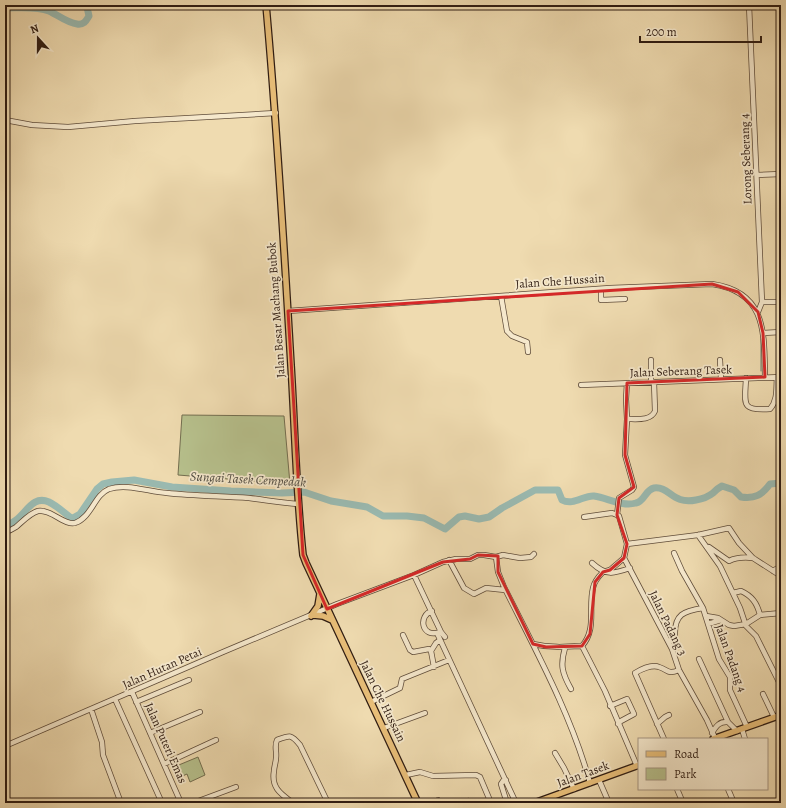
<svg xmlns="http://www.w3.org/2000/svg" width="786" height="808" font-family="Alegreya,serif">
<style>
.green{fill:#b7c18d;stroke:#736e50}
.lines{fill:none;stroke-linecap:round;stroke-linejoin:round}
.stream{stroke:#6f7b71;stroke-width:1}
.river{stroke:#9abab1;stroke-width:7}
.minor-casing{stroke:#5f4c3a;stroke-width:6}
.major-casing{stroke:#2f1c12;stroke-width:8}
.minor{stroke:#f5e8cc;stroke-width:4.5}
.major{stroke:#e8be78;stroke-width:5.5}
.marked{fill:none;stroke:#d62828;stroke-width:3;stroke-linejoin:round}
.labels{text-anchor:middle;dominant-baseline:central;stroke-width:3.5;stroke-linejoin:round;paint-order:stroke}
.street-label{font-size:12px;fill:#2f1c12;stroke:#f5e8cc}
.water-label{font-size:13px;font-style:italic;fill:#4f4b42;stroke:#f5e8cc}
</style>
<rect width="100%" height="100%" fill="#efdbb0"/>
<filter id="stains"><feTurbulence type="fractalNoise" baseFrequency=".005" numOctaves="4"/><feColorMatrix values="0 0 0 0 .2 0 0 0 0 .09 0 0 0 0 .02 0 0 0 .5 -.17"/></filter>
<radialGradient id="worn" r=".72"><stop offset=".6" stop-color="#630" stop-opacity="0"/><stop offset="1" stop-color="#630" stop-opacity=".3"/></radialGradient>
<path class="green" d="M 182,415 L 284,416 L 290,484 L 178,475 Z
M 198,757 L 205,775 L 190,782 L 187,774 L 178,778 L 174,767 Z"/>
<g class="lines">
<path class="stream" d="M 761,339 L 761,371"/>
<path class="river" d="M 5,8 C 18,8 37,6 49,11 C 58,15 67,23 77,24 C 84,25 86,21 89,16 L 87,7 L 90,5
M 5,526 C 9,524 13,523 16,520 C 27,512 33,495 49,502 C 57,506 63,512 70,517 L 73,518 L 80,514 L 97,489 L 103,484 L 112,482 L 134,480 L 172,487 L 231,491 L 282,493 L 304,492 L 331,501 L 367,507 L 383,516 L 407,516 L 424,518 L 445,529 L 459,517 L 465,516 L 479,519 L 489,517 L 502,508 L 535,490 L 558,490 L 562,500 C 573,506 584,495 594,496 C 608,498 622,507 636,503 C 645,501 645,490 654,488 C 670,486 672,505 696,500 C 702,499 708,497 713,493 C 716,490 718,488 722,486 L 734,490 L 741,497 C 755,499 762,495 770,484 L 781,483"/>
<defs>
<path id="minor" d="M 749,5 L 762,302 L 758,312
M 5,120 L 32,125 L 68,127 L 135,121 L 276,113
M 757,175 L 781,174
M 601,289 L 601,300 L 625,299
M 501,296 L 507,331 L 512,336 L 527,342 L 528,352
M 762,302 L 781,302
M 288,311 L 610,288 L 712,284 C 767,292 764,333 765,377
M 763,333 L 781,332
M 651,360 L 651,382
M 720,360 L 721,379
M 746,378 C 745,404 740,411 770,409 C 778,400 776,388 777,377
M 581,385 L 781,377
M 627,419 C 637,419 651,421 655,411 L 654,382
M 617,515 L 619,516 L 627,544 L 624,558 L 672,649 L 679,670 L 707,720 L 715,738
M 617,515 L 619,498 L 632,490 L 634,487 L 625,455 L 627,419 L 626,399 L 627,383
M 584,517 L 612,513 L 617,515
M 5,532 C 9,531 13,529 16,527 C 22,522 30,513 38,511 C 51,509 65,526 75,523 C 92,517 94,495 109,489 C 127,483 149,492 167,493 C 194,496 222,496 249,498 C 266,500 282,503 298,504
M 698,535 L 720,566 L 740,608 L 746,626 L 756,636 L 781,686
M 627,544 L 698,535 L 729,528 L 739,543 L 753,558 L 781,576
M 709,547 L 729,561 C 737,557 744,557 753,558
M 674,553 L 682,571 L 703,608 L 719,659 L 730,677 L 730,690 L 747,727
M 496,557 L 498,572 L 504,587 C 536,651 571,714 590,783
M 449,560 L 464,588 L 474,594 L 486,588 L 505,590
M 592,563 C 606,576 613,574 630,568
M 773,571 L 781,566
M 414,575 L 441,632 L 445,637
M 733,593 L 741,591 C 752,596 757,603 760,615
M 432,611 C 418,615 421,639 440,632
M 706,616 L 718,618 L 729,625 L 734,626 L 746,624 L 760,615 L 781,613
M 708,624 L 721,620
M 437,633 L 516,803
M 403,635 L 410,650 L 413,652 L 429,649 L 431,651 L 434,667
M 669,643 L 675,636 C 674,614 684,611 703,608
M 533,644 C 550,648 565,647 582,646 L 605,691 L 637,766
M 582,646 C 597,629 588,608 593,588 C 594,582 599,576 603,572 L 610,570 L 624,558
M 565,648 C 560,665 562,673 571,689
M 431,651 L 436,643 L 440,640
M 699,659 L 728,722 L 737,731
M 132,692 L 181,803
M 763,694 L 774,717
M 115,699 L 162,803
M 136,702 L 189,680
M 371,702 L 400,688 L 402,679 L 449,660
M 610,706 L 627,699 L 634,714 L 621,721 L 618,724
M 91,709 L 102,742 L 103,755 L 121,803
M 657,724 L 665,717 L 669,715
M 384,728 L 425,713
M 742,729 L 745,739
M 150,733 L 200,712
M 712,733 C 716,726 720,721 728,722
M 664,739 L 635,673 C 640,670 652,664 659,667 C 669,670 667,675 679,670
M 5,746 L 223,652 L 337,604 L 414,575 L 443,562 L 456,559 L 470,559 L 478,555 L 484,555 L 496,557 L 503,555 L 520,558 L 531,557 L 534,554
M 555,753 L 564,768 L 574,789
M 164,764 L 216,740
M 406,775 L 420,772 L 433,776 L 476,775 L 480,777 L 491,803
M 506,780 L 503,781 L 501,784 L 507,803
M 599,780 L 609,803
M 677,789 L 683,803
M 728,789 L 734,803
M 438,800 L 439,803
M 468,801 L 469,803
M 193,803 L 236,787
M 293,803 C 281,794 271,788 274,771 C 274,767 276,762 276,758 C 277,752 274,746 277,740 C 290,735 291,734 300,745 L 328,803"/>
<path id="major" d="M 266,5 C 277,125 284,245 291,365 C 295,428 296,492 303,555 L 306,563 L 418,803
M 313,615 L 323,616 L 332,620
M 311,616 L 318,606 L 320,594
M 713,739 L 781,715
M 534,803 L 639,765"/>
</defs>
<use href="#minor" class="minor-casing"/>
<use href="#major" class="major-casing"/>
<use href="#minor" class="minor"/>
<use href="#major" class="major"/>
</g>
<path class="marked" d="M 712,284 L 738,292 L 758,312 L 763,333 L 765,377 L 627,383 L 625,455 L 634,487 L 619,498 L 617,515 L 627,544 L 624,558 L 610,570 L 603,572 L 595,582 L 590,634 L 582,646 L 546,647 L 533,644 L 498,572 L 498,556 L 478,555 L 470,559 L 443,562 L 327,609 L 303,555 L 288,311 Z"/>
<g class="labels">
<g class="street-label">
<text transform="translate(746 159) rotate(-92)">Lorong Seberang 4</text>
<text transform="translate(560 281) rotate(-4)">Jalan Che Hussain</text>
<text transform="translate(276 310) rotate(-94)">Jalan Besar Machang Bubok</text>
<text transform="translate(681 371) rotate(-2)">Jalan Seberang Tasek</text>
<text transform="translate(668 623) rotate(64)">Jalan Padang 3</text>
<text transform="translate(731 658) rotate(70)">Jalan Padang 4</text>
<text transform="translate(162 668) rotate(-24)">Jalan Hutan Petai</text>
<text transform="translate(383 701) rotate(64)">Jalan Che Hussain</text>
<text transform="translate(166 743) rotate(66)">Jalan Puteri Emas</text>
<text transform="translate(583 774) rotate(-20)">Jalan Tasek</text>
</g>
<g class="water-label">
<text transform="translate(248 479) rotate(3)">Sungai Tasek Cempedak</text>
</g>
</g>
<rect width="786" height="808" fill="none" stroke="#efdbb0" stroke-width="20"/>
<rect x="6" y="6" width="774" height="796" fill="none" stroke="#2f1c12" stroke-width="2"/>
<rect x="10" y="10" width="766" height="788" fill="none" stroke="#2f1c12"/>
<rect x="638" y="738" width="130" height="52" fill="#f5e8cc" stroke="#a69682"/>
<rect x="646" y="751" width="20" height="6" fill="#e8be78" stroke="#a69682"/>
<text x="674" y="758" font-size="12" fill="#2f1c12">Road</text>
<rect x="646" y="768" width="20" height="12" fill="#b7c18d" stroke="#a69682"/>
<text x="674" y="778" font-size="12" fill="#2f1c12">Park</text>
<g transform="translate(38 38) rotate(339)" stroke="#f5e8cc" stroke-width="3" paint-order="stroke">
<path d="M0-3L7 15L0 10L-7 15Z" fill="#2f1c12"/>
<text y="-6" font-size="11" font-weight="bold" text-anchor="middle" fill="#2f1c12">N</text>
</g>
<path d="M640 36v6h121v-6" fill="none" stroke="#2f1c12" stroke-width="2"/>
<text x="646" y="36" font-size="12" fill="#2f1c12" stroke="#f5e8cc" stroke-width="3" paint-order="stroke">200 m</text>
<rect width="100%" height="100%" filter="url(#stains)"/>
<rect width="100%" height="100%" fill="url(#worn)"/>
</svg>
